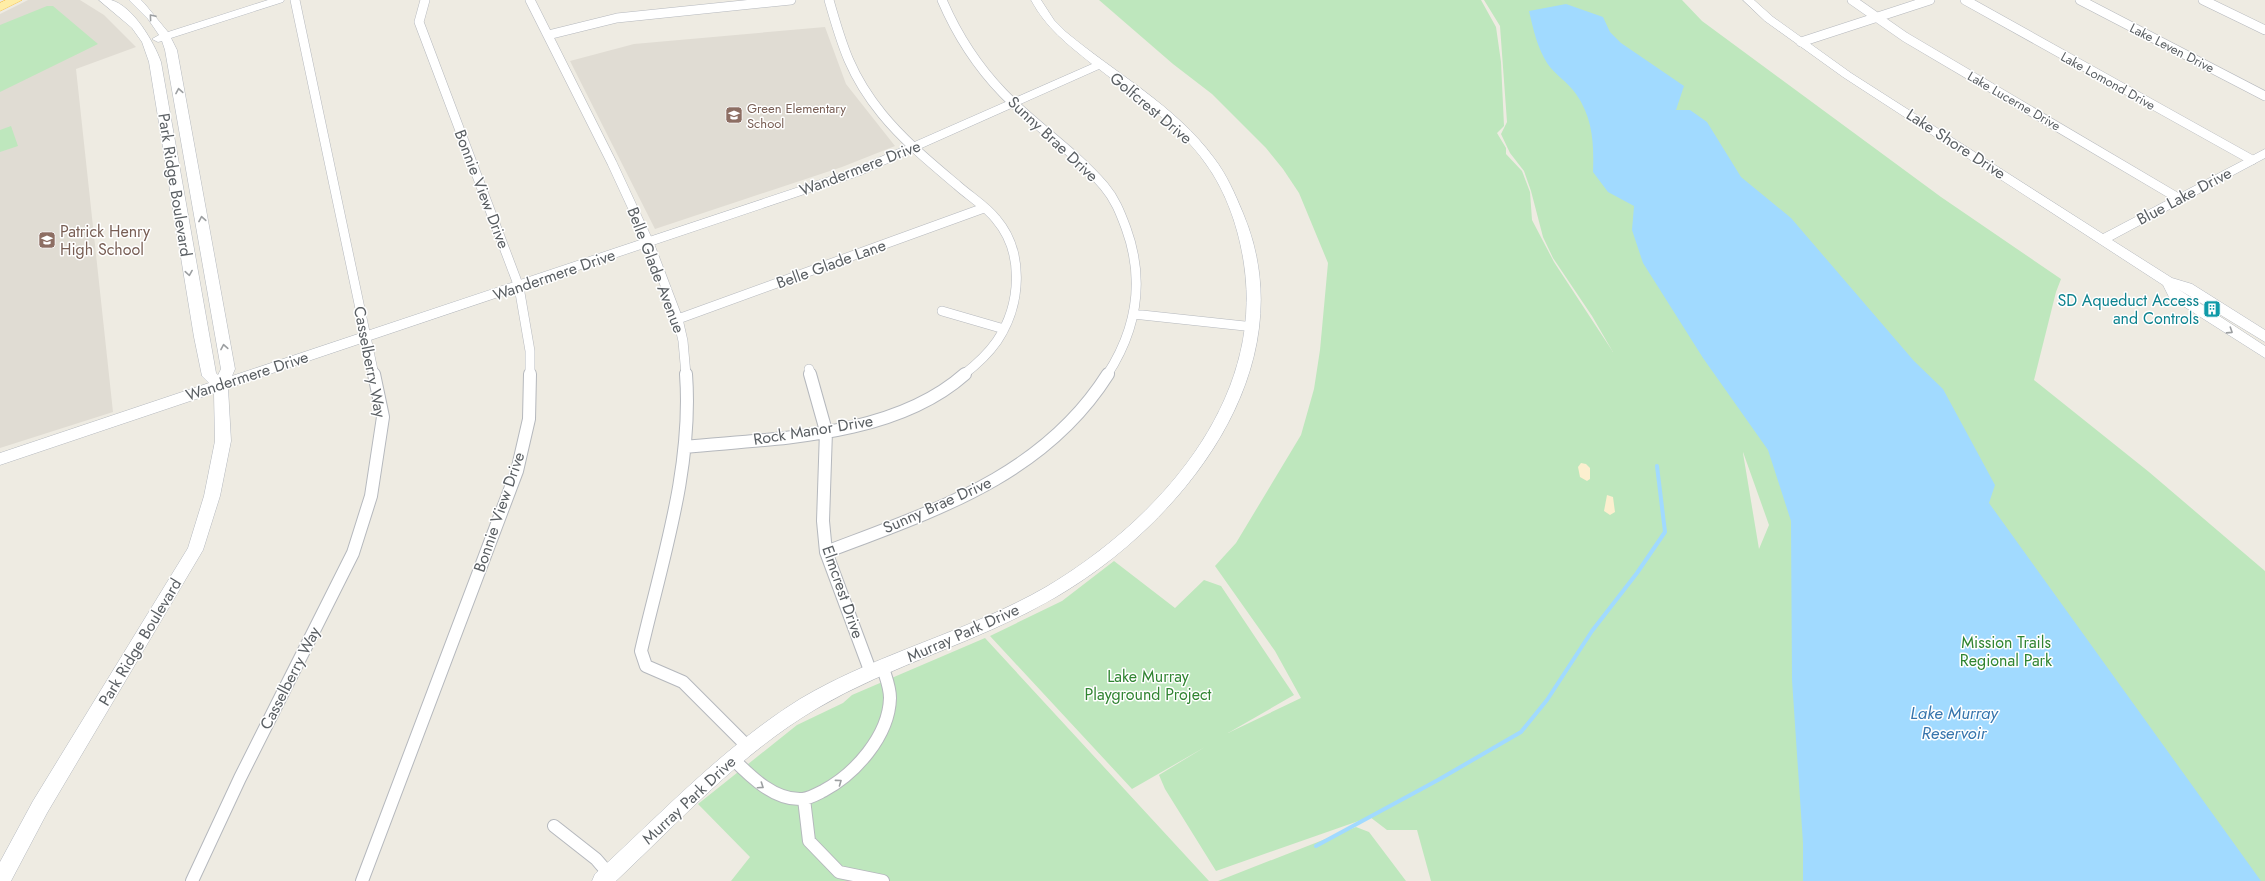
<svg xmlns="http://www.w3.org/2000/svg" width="2265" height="881" font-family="Jost,sans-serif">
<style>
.education{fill:#e0dcd3}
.green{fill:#bee7bd;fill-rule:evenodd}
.sand{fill:#fcefcf}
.water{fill:#a1daff}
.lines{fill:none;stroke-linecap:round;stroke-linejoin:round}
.stream{stroke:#a1daff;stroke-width:4}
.street-far1-casing{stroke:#b5b8bd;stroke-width:10}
.street-casing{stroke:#b5b8bd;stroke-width:14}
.secondary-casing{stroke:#b5b9bf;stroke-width:1}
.primary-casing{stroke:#f7c251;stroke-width:1}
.street-far1{stroke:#fff;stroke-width:9}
.street{stroke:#fff;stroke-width:12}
.secondary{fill:#fff;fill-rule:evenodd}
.primary{fill:#ffeda6;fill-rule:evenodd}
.oneway{stroke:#9c9fa1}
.labels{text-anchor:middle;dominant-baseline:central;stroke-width:3;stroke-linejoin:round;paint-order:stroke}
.far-street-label{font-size:13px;fill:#5a5f63;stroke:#fff}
.far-education-label{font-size:13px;fill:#785e54;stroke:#fff;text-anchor:start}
.street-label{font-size:16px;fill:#5a5f63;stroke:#fff}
.education-label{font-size:16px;fill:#785e54;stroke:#fff;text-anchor:start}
.culture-label{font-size:16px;fill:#0d838f;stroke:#fff;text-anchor:end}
.park-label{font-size:16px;fill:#308431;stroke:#fff}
.water-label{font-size:17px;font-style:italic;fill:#3775ad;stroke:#fff}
</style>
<rect width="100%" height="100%" fill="#eeebe2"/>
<path class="education" d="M 28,0 L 80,0 L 104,15 L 136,47 L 76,69 L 113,412 L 0,448 L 0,14 Z
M 825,27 L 846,84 L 895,146 L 842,167 L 655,229 L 570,61 L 634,44 Z"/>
<path class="green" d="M 1099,0 L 1481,0 L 1496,27 L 1501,62 L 1504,126 L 1497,133 L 1506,148 L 1506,154 L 1522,171 L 1530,192 L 1532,220 L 1554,262 L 1613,352 L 1592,316 L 1553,258 L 1543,237 L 1531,191 L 1524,171 L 1510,153 L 1501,134 L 1507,122 L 1500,26 L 1484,0 L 1682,0 L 1702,21 L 1941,197 L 2061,279 L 2056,292 L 2034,380 L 2149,472 L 2265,571 L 2265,881 L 1431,881 L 1417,830 L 1387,830 L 1370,817 L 1216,871 L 1165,789 L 1159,775 L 1205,747 L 1132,789 L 990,636 L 1062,601 L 1114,561 L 1175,608 L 1204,580 L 1221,586 L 1294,695 L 1228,733 L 1301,698 L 1275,651 L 1215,566 L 1236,543 L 1301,435 L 1314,389 L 1320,350 L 1328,263 L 1299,193 L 1283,169 L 1266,148 L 1212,94 L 1173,64 ZM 1743,452 L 1769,525 L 1759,549 L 1743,453 Z
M 47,6 L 53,6 L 98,44 L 0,92 L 0,25 Z
M 11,126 L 18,146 L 0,152 L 0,130 Z
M 985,638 L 1209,881 L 731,881 L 750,857 L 698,804 L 797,725 L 843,703 L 852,695 Z
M 1356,827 L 1369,832 L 1406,881 L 1218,881 Z"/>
<path class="sand" d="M 1581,463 L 1586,464 L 1590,468 L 1590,479 L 1587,481 L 1580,477 L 1578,467 Z
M 1607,495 L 1613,497 L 1615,512 L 1610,515 L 1604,511 Z"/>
<path class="water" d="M 1566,4 L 1603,17 L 1610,32 L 1621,43 L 1684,86 L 1676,110 L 1690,110 L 1707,122 L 1741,177 L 1791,218 L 1914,361 L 1943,389 L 1995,485 L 1989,503 L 2261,881 L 1803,881 L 1803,843 L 1792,680 L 1791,521 L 1768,450 L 1703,358 L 1643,263 L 1632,230 L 1634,206 L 1608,192 L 1593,172 C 1594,144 1593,118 1576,94 C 1568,82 1554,74 1547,63 C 1537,47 1533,28 1529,11 Z"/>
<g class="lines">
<path class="stream" d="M 1316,846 L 1438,780 L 1521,732 L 1547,700 L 1592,631 L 1637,573 L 1665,532 L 1657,466"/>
<defs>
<path id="street-far1" d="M 295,0 L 374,375
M 425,0 L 419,22 L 519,287 L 530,351 L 530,375
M 530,0 L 612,163 L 649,243 L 678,319 L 683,341 L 686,375
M 829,0 C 842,46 851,76 882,114 C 904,141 931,163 957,185 C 969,196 986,206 996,219 C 1025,253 1021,305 997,341 C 988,354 976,365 963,375
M 942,0 C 957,35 977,66 1003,93 C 1035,126 1074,151 1104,186 C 1115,199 1120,212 1126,228 C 1145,280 1137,329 1107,375
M 1852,0 L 1905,37 L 2178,198
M 1965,0 L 2252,160
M 2080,0 L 2265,96
M 2203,0 L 2265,30
M 548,35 L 617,18 L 791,0
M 1801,42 L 1930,0
M 942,311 L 1004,329
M 1133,314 L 1254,327
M 678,319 L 984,208
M 809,369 L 811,375"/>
<path id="street" d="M 686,374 C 693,468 662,560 641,651 L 646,666 L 683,682 L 747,746
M 810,374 L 826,431 L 823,521 L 826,552 L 871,673
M 685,447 C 775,438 893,438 965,374
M 826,552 C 933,511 1043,477 1108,374
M 733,759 C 751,777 775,801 803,799 C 810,798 817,794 823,791 C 855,774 889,736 890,698 C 890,687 886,678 883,668
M 804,799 L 809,841 L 839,872 L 883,881
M 554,826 L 596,859 L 609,874
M 192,881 L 240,778 L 353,553 L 371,496 L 383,417 L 374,374
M 362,881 L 517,471 L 529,419 L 530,374"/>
<path id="secondary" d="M 99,0 C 102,0 108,0 111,0 C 133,6 154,42 161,62 L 216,373 L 218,375 L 221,369 L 165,50 L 162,41 L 158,42 L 152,39 L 159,35 L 148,19 L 129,0 L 141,0 L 144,3 L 168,32 L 268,0 L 284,0 L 283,2 L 171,38 L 177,50 L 235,369 L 232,376 L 853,169 L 1092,64 C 1066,43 1047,29 1031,0 L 1041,0 L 1054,20 L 1066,32 C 1115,73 1176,106 1214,158 C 1227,175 1235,194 1243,213 C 1308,367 1183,523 1056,597 C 980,642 892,664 816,709 C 740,754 680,821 616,881 L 592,881 L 595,874 C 662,813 723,747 800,699 C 877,653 968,632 1046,587 C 1157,521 1265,402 1244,264 C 1239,230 1227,193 1206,164 C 1179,125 1136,98 1099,69 L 861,175 L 228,388 L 231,441 L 220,496 L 203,550 L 47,813 L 11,881 L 0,881 L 0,862 L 33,801 L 188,548 L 204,496 L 215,441 L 214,393 L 0,465 L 0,453 L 209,383 L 202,376 L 194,337 L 149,62 L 142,42 L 132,28 Z
M 1743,0 L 1754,0 L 1773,17 L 1851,73 L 2103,234 L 2265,149 L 2265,158 L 2112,240 L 2172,278 L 2192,284 L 2265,330 L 2265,342 L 2178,289 L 2265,346 L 2265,358 L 2169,297 L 2163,285 L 1843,77 L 1765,21 Z"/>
<path id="primary" d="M 6,0 L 22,0 L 0,11 L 0,3 Z"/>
</defs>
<use href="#street-far1" class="street-far1-casing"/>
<use href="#street" class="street-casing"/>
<use href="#secondary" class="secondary-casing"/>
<use href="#primary" class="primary-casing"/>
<use href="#street-far1" class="street-far1"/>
<use href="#street" class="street"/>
<use href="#secondary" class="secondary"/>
<use href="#primary" class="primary"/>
</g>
<defs><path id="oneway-chevron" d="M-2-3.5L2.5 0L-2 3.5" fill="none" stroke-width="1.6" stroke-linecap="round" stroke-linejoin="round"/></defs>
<g class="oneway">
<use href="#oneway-chevron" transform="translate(152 17) rotate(-130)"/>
<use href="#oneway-chevron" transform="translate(179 91) rotate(-100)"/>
<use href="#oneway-chevron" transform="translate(202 219) rotate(-100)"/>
<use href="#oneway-chevron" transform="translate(189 273) rotate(81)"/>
<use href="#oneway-chevron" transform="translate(2230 331) rotate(33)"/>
<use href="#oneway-chevron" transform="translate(224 347) rotate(-100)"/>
<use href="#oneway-chevron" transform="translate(839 782) rotate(-36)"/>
<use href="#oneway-chevron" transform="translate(761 786) rotate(34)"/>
</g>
<defs>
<symbol id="school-square" viewBox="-11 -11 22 22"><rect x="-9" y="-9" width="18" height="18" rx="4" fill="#8d6e63" stroke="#fff"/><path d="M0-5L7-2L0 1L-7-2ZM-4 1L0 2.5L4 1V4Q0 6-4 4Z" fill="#fff"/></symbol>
<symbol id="building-square" viewBox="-11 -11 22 22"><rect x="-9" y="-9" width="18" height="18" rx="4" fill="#0f9aa8" stroke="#fff"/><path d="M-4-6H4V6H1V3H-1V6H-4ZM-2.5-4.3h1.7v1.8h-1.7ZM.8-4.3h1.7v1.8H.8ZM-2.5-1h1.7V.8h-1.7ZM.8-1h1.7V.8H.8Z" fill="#fff"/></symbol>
</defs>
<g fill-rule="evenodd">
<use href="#school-square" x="724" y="105" width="20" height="20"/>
<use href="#school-square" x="37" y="230" width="20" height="20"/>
<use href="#building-square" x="2202" y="299" width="20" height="20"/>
</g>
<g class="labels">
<g class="far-street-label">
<text transform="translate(2172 48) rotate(27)">Lake Leven Drive</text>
<text transform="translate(2108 81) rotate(29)">Lake Lomond Drive</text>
<text transform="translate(2014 101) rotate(30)">Lake Lucerne Drive</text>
</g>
<g class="far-education-label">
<text x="747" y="108">Green Elementary<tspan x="747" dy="15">School</tspan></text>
</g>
<g class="street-label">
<text transform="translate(1151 108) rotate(40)">Golfcrest Drive</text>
<text transform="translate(1053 139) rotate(43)">Sunny Brae Drive</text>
<text transform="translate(1956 144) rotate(33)">Lake Shore Drive</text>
<text transform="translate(860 168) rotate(-21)">Wandermere Drive</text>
<text transform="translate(175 185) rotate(81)">Park Ridge Boulevard</text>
<text transform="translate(482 189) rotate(69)">Bonnie View Drive</text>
<text transform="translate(2184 196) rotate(-28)">Blue Lake Drive</text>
<text transform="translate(831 264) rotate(-20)">Belle Glade Lane</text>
<text transform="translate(656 270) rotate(69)">Belle Glade Avenue</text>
<text transform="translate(554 275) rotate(-19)">Wandermere Drive</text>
<text transform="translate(370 362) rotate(79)">Casselberry Way</text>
<text transform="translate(247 376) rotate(-18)">Wandermere Drive</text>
<text transform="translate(813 430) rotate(-9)">Rock Manor Drive</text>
<text transform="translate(937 505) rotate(-24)">Sunny Brae Drive</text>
<text transform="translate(499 512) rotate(-71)">Bonnie View Drive</text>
<text transform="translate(843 592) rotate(71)">Elmcrest Drive</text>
<text transform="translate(963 633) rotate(-24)">Murray Park Drive</text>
<text transform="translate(140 642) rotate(-59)">Park Ridge Boulevard</text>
<text transform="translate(290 678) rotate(-63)">Casselberry Way</text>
<text transform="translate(689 800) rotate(-43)">Murray Park Drive</text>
</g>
<g class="education-label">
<text x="60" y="231">Patrick Henry<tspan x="60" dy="18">High School</tspan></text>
</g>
<g class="culture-label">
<text x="2199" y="300">SD Aqueduct Access<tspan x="2199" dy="18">and Controls</tspan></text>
</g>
<g class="park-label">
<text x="2006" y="642">Mission Trails<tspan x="2006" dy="18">Regional Park</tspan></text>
<text x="1148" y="676">Lake Murray<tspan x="1148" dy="18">Playground Project</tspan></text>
</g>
<g class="water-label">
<text x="1954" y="713">Lake Murray<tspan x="1954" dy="20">Reservoir</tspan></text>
</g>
</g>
</svg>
